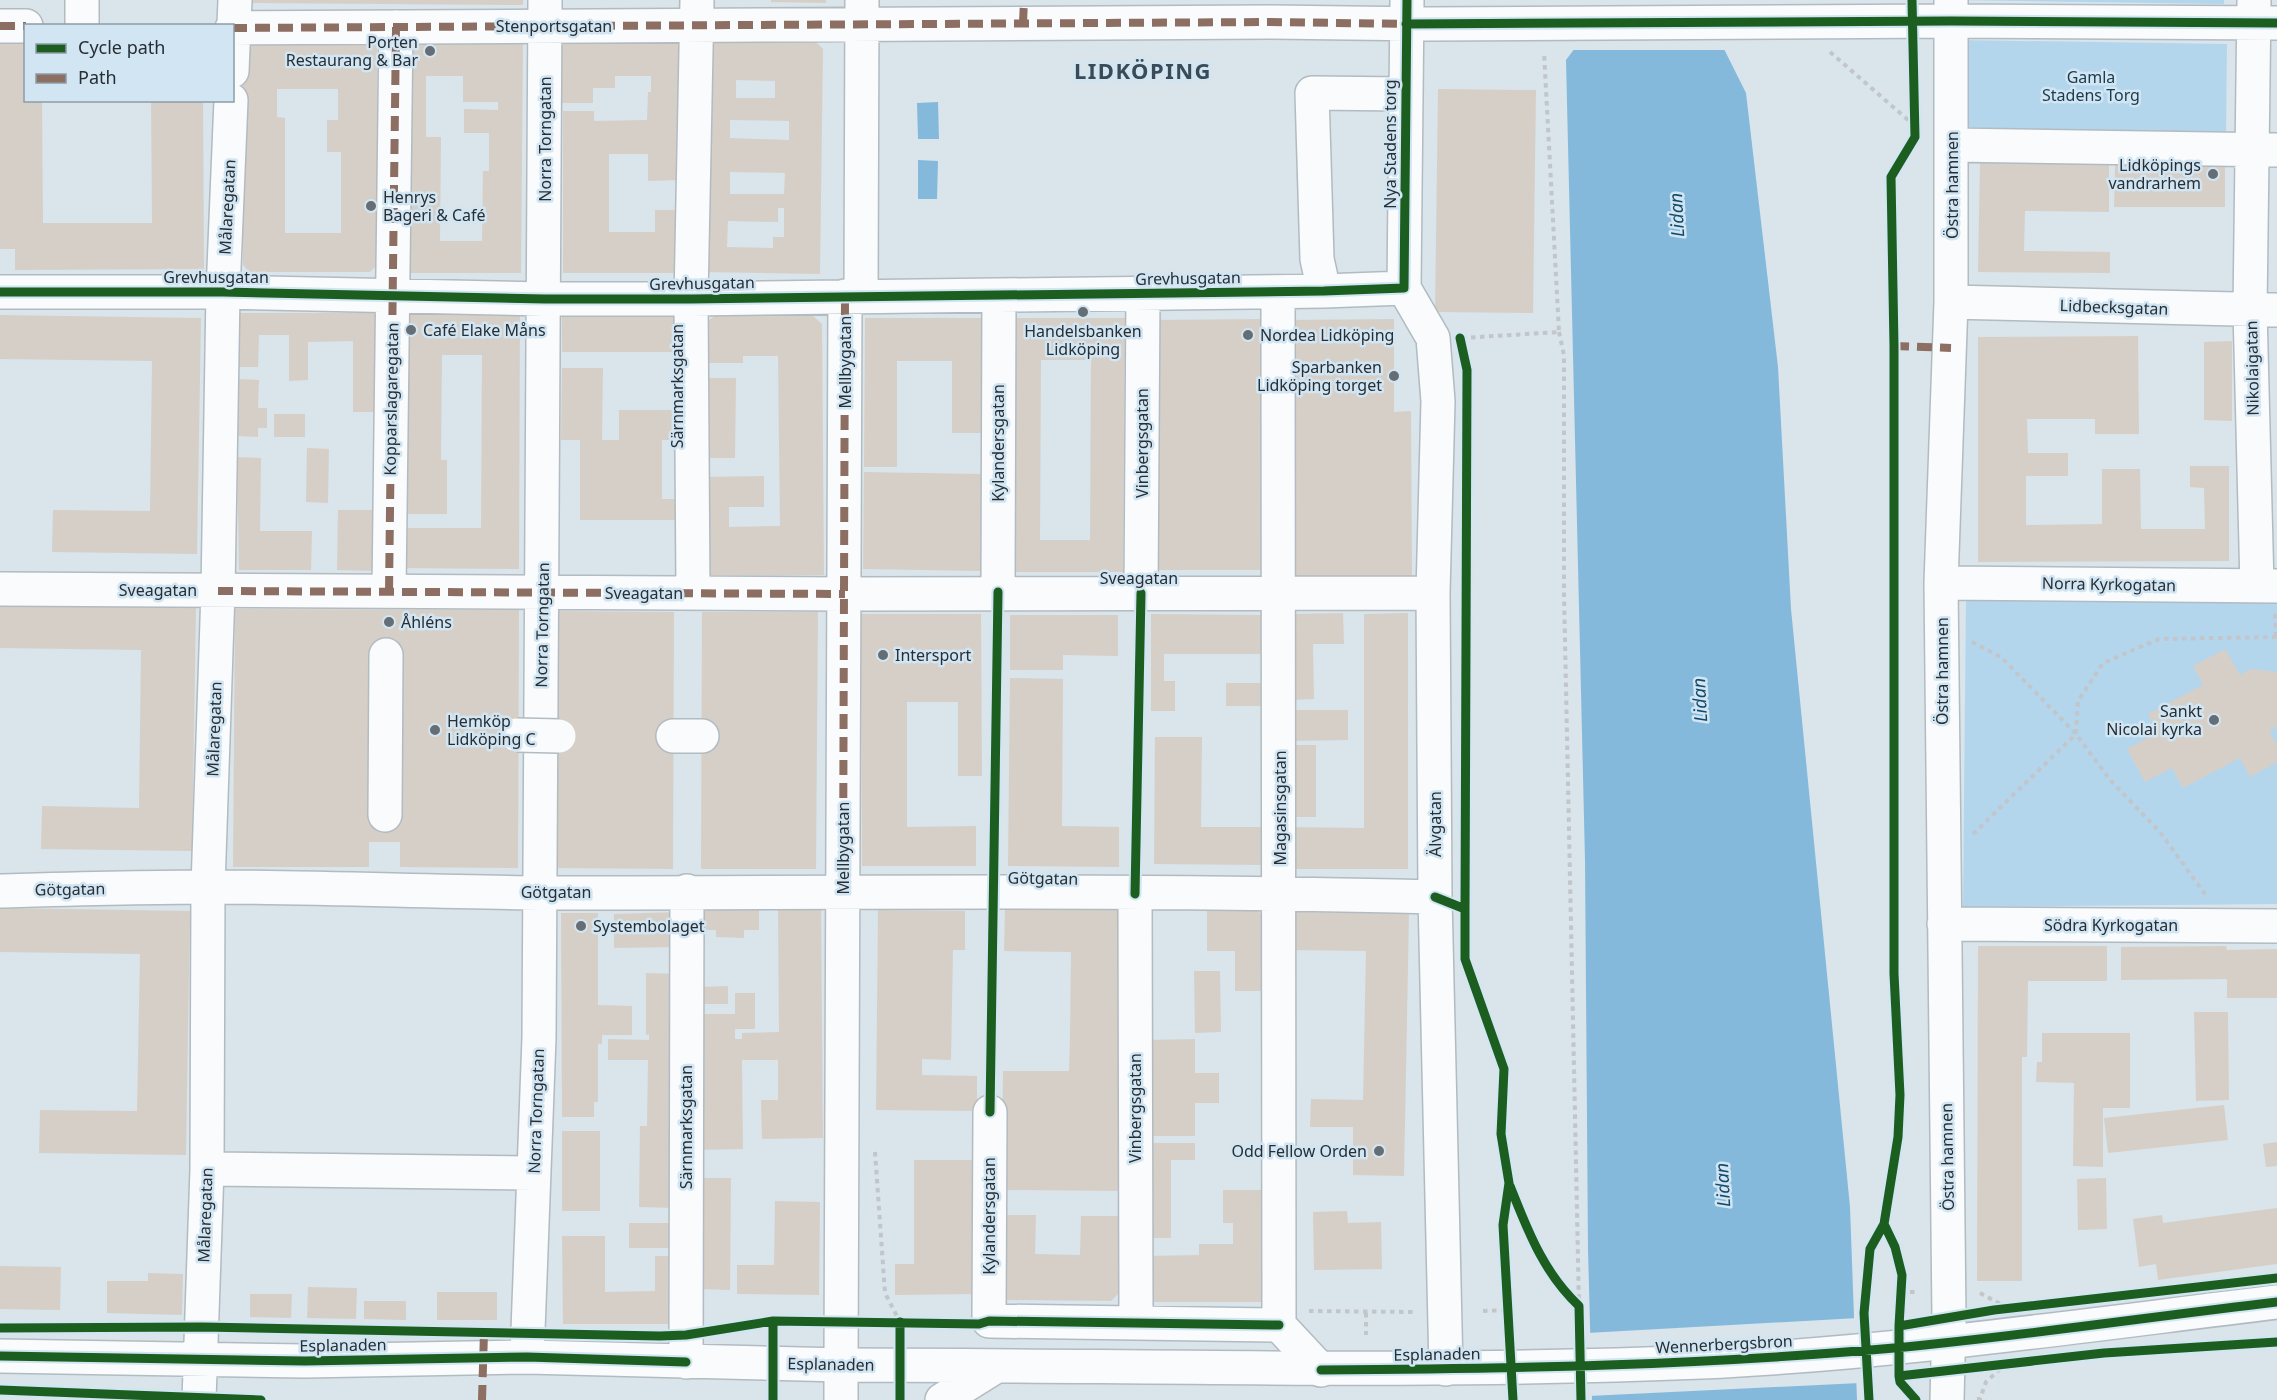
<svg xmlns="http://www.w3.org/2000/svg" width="2277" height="1400" font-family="'Noto Sans',sans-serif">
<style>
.green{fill:#b3d6ed}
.water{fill:#84b9db}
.pier{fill:#d9e4eb}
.building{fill:#d6cfc8;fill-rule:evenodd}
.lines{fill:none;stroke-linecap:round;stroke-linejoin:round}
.minor-casing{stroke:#b2bbc1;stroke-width:36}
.major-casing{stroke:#b2bbc1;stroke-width:36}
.path{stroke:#c2c5c9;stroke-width:4;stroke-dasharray:4.5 4.5;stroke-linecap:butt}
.minor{stroke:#f9fbfc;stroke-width:33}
.major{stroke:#f9fbfc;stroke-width:33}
.minor-bridge-casing{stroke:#b2bbc1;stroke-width:36;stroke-linecap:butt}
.minor-bridge{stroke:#f9fbfc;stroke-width:33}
.quiet{stroke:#8d6e63;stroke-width:8;stroke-dasharray:15 8;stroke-linecap:butt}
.cycleway-casing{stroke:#d1e5f3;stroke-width:13}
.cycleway{stroke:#1b5e20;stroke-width:9}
.poi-dot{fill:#656e74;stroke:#d1e5f3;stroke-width:2}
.labels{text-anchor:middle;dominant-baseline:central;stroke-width:5;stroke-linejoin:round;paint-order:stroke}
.street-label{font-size:16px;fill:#272e34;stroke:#d1e5f3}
.poi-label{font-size:16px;fill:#272e34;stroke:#d1e5f3;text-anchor:start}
.park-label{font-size:16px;fill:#1a3a4d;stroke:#d1e5f3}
.water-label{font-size:18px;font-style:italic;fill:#124a69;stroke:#d1e5f3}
.district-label{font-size:22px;font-weight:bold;letter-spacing:1.5px;fill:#3a4b57;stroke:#d1e5f3}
</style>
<rect width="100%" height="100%" fill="#d9e4eb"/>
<path class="green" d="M 1955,0 L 2224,0 L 2224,4 Z
M 1956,40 L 2227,44 L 2226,133 L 1955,129 Z
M 2277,599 L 2277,904 L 1963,907 L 1966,600 Z"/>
<path class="water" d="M 1722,45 L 1746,93 L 1778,367 L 1791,609 L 1850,1207 L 1857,1400 L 1592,1400 L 1588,1250 L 1585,860 L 1566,60 L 1575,48 Z
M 938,102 L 939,139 L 918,139 L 917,103 Z
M 918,160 L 938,161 L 937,199 L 918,199 Z"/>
<path class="pier" d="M 1575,0 L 1729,0 L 1726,45 L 1728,50 L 1569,50 Z
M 1858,1318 L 1860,1383 L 1589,1396 L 1587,1333 Z"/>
<path class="building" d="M 249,0 L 523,0 L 523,5 L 249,3 Z
M 771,0 L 826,0 L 826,3 L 771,2 Z
M 674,38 L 680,43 L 680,180 L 648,181 L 648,154 L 609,154 L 609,232 L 655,232 L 655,210 L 679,210 L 679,273 L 563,273 L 563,111 L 594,111 L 594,121 L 647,120 L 648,92 L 651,92 L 651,76 L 615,76 L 615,88 L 593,88 L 593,103 L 561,103 L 562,46 L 570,39 Z
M 404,40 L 523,40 L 521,273 L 403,273 ZM 426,76 L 463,76 L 463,102 L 498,102 L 498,110 L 464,109 L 464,133 L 489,133 L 489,171 L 483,171 L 482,241 L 440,241 L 441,137 L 426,137 Z
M 243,41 L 377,41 L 378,264 L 370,272 L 249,272 L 243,265 ZM 277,89 L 338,89 L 338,120 L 327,120 L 327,152 L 341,152 L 341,233 L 285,233 L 285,118 L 277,117 Z
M 714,41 L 816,42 L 823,49 L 820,274 L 701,272 L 705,49 ZM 736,80 L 775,81 L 775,98 L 736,98 ZM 730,120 L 789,121 L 789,140 L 730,138 ZM 730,172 L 785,173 L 784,194 L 730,194 ZM 778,208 L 784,208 L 784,237 L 773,237 L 773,248 L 727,247 L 728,221 L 778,222 Z
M 0,44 L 26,44 L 26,100 L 42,100 L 43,223 L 152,223 L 151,100 L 203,100 L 204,269 L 15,270 L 15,249 L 0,249 Z
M 1438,89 L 1536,90 L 1533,313 L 1435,312 Z
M 1980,162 L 2109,163 L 2109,212 L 2025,211 L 2024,251 L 2110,252 L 2110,273 L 1978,272 Z
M 2115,165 L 2225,165 L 2225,207 L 2114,207 Z
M 239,313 L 380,313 L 380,412 L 353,412 L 353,341 L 308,342 L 308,380 L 289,381 L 289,335 L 259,335 L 258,367 L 239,367 Z
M 401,313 L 520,314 L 519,569 L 399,568 L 399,528 L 481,528 L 482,355 L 442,355 L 441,460 L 447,460 L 447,514 L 400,514 Z
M 562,314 L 677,314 L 677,352 L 562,352 Z
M 0,315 L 201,318 L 197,554 L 52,552 L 53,510 L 150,511 L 152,361 L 0,359 Z
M 812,315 L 822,324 L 824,575 L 702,576 L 702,477 L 764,476 L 764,507 L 729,507 L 729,527 L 780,526 L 778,356 L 743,356 L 743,363 L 703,363 L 703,324 L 715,316 Z
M 865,318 L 981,318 L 981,433 L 952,433 L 952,361 L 897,361 L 897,467 L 864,467 Z
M 1010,318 L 1125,318 L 1123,572 L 1008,572 ZM 1041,360 L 1091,360 L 1090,540 L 1040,540 Z
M 1263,319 L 1264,570 L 1153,570 L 1152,320 Z
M 1394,319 L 1394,412 L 1411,411 L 1412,576 L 1294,577 L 1292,320 Z
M 2138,336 L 2139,434 L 2095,434 L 2095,419 L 2027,419 L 2028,453 L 2068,453 L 2068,476 L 2026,476 L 2026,525 L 2102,524 L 2102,469 L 2140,469 L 2141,529 L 2205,529 L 2204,488 L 2190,487 L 2190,466 L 2229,466 L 2229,561 L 1978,562 L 1978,337 Z
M 2232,341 L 2232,421 L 2204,420 L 2204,342 Z
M 562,368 L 603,368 L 602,440 L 619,440 L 619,410 L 678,410 L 678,440 L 662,440 L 662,499 L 675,499 L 675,520 L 580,520 L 580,440 L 561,440 Z
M 703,378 L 736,378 L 735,458 L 702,458 Z
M 238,379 L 259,380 L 258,408 L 267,408 L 267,428 L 258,428 L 258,437 L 238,436 Z
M 274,414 L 305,414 L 305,437 L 274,437 Z
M 307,448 L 329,449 L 328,503 L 306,502 Z
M 237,457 L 261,458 L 260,531 L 312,531 L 311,570 L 239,570 Z
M 864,472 L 982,474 L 981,571 L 863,569 Z
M 338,510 L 375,510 L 375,571 L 337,570 Z
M 0,604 L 196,607 L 192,851 L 41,849 L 42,806 L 139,808 L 141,650 L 0,648 Z
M 235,609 L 519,610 L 518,868 L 400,867 L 400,842 L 369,842 L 369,867 L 233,867 Z
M 559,611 L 674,612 L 673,869 L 557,868 Z
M 702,612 L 818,612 L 816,869 L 701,869 Z
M 1343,613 L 1344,644 L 1313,644 L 1314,699 L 1290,700 L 1289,614 Z
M 1408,613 L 1408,869 L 1289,869 L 1288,827 L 1364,828 L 1364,614 Z
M 861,614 L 981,614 L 982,776 L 958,776 L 958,702 L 907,702 L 907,827 L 976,826 L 976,866 L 862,866 Z
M 1151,614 L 1261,615 L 1261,654 L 1164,654 L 1164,681 L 1175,681 L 1175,711 L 1151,711 Z
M 1010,615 L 1118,615 L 1118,656 L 1063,655 L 1063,670 L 1010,670 Z
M 2225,649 L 2240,675 L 2251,669 L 2277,672 L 2277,726 L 2269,730 L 2277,745 L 2277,762 L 2250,777 L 2240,758 L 2183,788 L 2172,768 L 2145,782 L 2127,749 L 2158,732 L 2148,714 L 2203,685 L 2193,666 Z
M 1010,678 L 1063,679 L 1062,826 L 1119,827 L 1119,867 L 1008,866 Z
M 1226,683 L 1262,683 L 1262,706 L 1226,706 Z
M 1289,710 L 1348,710 L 1348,740 L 1290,741 Z
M 1155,737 L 1202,737 L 1201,827 L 1261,827 L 1261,865 L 1154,864 Z
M 1289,745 L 1316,745 L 1316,817 L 1289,817 Z
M 699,907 L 759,907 L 759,930 L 744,930 L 744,938 L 716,937 L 716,930 L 698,930 Z
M 778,907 L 821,907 L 823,1138 L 762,1139 L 761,1100 L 778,1100 L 778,1060 L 742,1060 L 743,1149 L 697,1150 L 696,1014 L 735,1014 L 735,993 L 755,993 L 755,1029 L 735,1029 L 735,1039 L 742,1039 L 742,1033 L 779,1032 Z
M 0,908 L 190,911 L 186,1155 L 39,1153 L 40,1110 L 137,1111 L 140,954 L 0,952 Z
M 1005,908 L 1122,909 L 1119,1191 L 1002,1190 L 1003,1071 L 1069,1071 L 1070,1037 L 1071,952 L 1004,951 Z
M 878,910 L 965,911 L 965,950 L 953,950 L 951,1060 L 922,1059 L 922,1075 L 977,1076 L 977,1111 L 876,1110 Z
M 1207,910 L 1258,910 L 1266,920 L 1266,991 L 1235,991 L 1235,951 L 1207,951 Z
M 679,912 L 680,947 L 614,948 L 614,914 Z
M 1288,912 L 1409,914 L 1404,1176 L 1353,1175 L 1353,1127 L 1310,1127 L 1311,1099 L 1363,1100 L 1366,951 L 1288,950 Z
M 561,913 L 598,913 L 598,1005 L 632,1006 L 632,1035 L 602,1035 L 602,1044 L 598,1044 L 598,1102 L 594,1102 L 594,1117 L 562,1117 Z
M 1978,946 L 2107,946 L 2107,981 L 2028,981 L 2027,1057 L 2022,1057 L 2022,1281 L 1977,1281 Z
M 2226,946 L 2227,950 L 2277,949 L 2277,998 L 2227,998 L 2227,979 L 2121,980 L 2121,947 Z
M 1194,971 L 1220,971 L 1221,1032 L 1195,1033 Z
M 646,973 L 679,974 L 675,1208 L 639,1207 L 640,1126 L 647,1126 L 648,1060 L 608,1060 L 608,1039 L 649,1040 L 649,1034 L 646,1035 Z
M 728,986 L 728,1004 L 702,1004 L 702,987 Z
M 2194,1012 L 2228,1012 L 2229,1100 L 2196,1101 Z
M 2042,1033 L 2130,1033 L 2130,1108 L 2103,1108 L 2103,1167 L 2073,1166 L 2074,1083 L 2036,1082 L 2037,1062 L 2042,1062 Z
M 1195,1039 L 1195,1073 L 1219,1073 L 1219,1103 L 1195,1103 L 1195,1136 L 1145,1136 L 1145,1040 Z
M 2224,1105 L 2228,1140 L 2108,1153 L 2104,1118 Z
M 562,1131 L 600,1131 L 600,1211 L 562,1211 Z
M 2277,1142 L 2277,1166 L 2266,1167 L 2263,1144 Z
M 1146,1143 L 1195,1143 L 1195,1160 L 1171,1160 L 1171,1238 L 1145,1238 Z
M 914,1160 L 976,1160 L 975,1294 L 895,1295 L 895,1264 L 914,1264 Z
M 698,1178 L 731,1178 L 730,1290 L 698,1289 Z
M 2106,1178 L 2107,1229 L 2078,1230 L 2077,1179 Z
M 1223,1190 L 1265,1190 L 1265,1302 L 1146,1302 L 1146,1256 L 1199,1255 L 1199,1244 L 1233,1244 L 1233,1223 L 1223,1223 Z
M 775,1201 L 820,1202 L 819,1295 L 737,1294 L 737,1265 L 774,1265 Z
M 2277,1208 L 2277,1264 L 2158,1280 L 2156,1264 L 2139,1267 L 2133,1219 L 2162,1215 L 2163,1223 Z
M 1347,1211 L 1348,1223 L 1381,1222 L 1382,1269 L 1314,1270 L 1313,1212 Z
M 998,1215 L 1036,1215 L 1035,1254 L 1080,1255 L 1081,1216 L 1121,1216 L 1119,1293 L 1111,1301 L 1004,1300 Z
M 629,1223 L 676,1223 L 676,1248 L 629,1248 Z
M 562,1236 L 605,1236 L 605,1292 L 655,1291 L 655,1256 L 677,1256 L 677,1324 L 563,1324 Z
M 0,1266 L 61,1267 L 60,1310 L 0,1309 Z
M 148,1273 L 183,1274 L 182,1315 L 107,1313 L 107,1281 L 148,1281 Z
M 308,1287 L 357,1288 L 356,1319 L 307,1318 Z
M 437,1292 L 497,1292 L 497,1320 L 437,1320 Z
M 250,1294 L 292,1294 L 291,1318 L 250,1317 Z
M 364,1301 L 406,1301 L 406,1320 L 364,1319 Z"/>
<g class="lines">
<defs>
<path id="minor" d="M 2254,2 L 2250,310 L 2257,586
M 0,26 L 26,26
M 82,26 L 82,0
M 232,28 L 1271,22 L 1427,24 L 1951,21 L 2277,23
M 232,71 L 235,0
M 1952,145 L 2277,150
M 1404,288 L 1433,338 L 1438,401 L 1433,593 L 1435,897 L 1446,1369
M 1404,288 L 1407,0
M 1324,291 L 1317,259 L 1312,93 L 1405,94
M 0,292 L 223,292 L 545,299 L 691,299 L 1324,291 L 1404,288
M 1278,292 L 1279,1325
M 861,295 L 862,0
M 1951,302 L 2277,310
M 1941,583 L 2277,586
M 0,589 L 845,594 L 1433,593
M 389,591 L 396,27
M 998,592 L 999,295
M 693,593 L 691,299 L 697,0
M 1141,593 L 1143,294
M 673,736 L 702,736
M 385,815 L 386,655
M 0,891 C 70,889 139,887 209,887 C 320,887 430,892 541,893 C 839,893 1137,889 1435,897
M 1135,894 L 1136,1322
M 1944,924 L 2277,926
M 990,1112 L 989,1321 L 1279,1325 L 1321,1370
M 207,1169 L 534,1173
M 0,1356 L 305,1361 L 527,1357 L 841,1365 L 845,296
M 527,1357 L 539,1038 L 545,0
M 686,1362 L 687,891
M 199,1400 L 207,1169 L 208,887 L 218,591 L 223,292 L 231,100
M 1947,1400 L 1949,1319 L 1941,583 L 1951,302 L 1951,0"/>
<path id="major" d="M 841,1400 L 841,1365 C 1128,1365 1414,1374 1702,1362 C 1894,1353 2086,1325 2277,1302
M 942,1400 L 995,1367"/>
</defs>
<use href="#minor" class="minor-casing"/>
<use href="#major" class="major-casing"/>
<path class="path" d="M 1830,52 L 1915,126
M 1559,332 L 1564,355 L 1564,593 L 1579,1306
M 1462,338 L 1559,332 L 1544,52
M 2275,614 L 2276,636
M 1972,642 L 2001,657 L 2076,734 L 2111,781 L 2160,832 L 2207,897
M 1973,834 L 2076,734 L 2078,701 L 2103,663 L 2159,639 L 2277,637
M 875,1152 L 885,1293 L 900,1322
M 1901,1292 L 1919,1292
M 1980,1293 L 2002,1305
M 1309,1311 L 1415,1312
M 1483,1311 L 1507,1310
M 1366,1313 L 1366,1335
M 1977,1399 L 1980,1399 L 1986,1382 L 2002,1367"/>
<use href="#minor" class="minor"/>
<use href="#major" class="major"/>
<defs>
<path id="minor-bridge" d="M 517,735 L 559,736"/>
</defs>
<use href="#minor-bridge" class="minor-bridge-casing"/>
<use href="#minor-bridge" class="minor-bridge"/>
<path class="quiet" d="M 1023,23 L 1024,0
M 0,26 L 26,26
M 232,28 L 1271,22 L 1411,24
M 1894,346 L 1951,348
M 218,591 L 845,594
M 389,591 L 396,27
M 843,890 L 845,296
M 482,1400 L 484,1332"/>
<defs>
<path id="cycleway" d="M 1406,24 L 1951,21 L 2277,23
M 0,292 L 223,292 L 545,299 L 691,299 L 1324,291 L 1404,288 L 1407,0
M 1460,338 L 1467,370 L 1465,909
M 1135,894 L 1141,593
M 1435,897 L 1465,909 L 1465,959 L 1504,1069 L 1501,1134 L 1509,1183 L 1503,1225 L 1513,1400
M 990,1112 L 998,592
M 1510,1186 C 1528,1231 1543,1272 1579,1306 L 1581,1400
M 1884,1224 L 1895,1247 L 1902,1275 L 1899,1326 L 1899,1376 L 1900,1382 L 1916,1400
M 1899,1326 L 1994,1310 L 2277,1278
M 0,1328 L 202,1327 L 660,1336 L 686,1335 L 773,1321 L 979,1324 L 989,1321 L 1279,1325
M 0,1356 L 305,1361 L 527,1357 L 686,1362
M 1321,1370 C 1512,1369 1703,1365 1894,1348 C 2022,1336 2149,1317 2277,1302
M 1899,1376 L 2104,1353 L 2277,1342
M 0,1390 L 261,1400
M 773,1400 L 773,1321
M 900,1400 L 900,1322
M 1869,1400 L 1864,1313 L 1870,1249 L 1884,1224 L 1898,1137 L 1900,1095 L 1894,974 L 1894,346 L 1891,177 L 1915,137 L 1912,0"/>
</defs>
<use href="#cycleway" class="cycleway-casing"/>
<use href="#cycleway" class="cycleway"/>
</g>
<g class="poi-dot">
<circle cx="430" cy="51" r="6"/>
<circle cx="2213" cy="174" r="6"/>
<circle cx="371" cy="206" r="6"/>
<circle cx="1083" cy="312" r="6"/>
<circle cx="411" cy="330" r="6"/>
<circle cx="1248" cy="335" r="6"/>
<circle cx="1394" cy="376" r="6"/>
<circle cx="389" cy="622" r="6"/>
<circle cx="883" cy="655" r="6"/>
<circle cx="2214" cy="720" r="6"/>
<circle cx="435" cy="730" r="6"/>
<circle cx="581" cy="926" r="6"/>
<circle cx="1379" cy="1151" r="6"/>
</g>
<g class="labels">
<g class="street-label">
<text x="554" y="26">Stenportsgatan</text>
<text transform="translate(545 139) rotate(-90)">Norra Torngatan</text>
<text transform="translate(1390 144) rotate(-90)">Nya Stadens torg</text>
<text transform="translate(1952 185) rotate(-90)">Östra hamnen</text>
<text transform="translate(227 207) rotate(-87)">Målaregatan</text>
<text x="216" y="277">Grevhusgatan</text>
<text transform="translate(1188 278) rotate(-1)">Grevhusgatan</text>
<text transform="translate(702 283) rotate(-1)">Grevhusgatan</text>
<text transform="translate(2114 307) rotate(2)">Lidbecksgatan</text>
<text transform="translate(845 362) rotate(-90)">Mellbygatan</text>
<text transform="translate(2252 368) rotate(-91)">Nikolaigatan</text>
<text transform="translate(677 386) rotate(-90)">Särnmarksgatan</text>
<text transform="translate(391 399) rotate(-89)">Kopparslagaregatan</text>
<text transform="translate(998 443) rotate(-90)">Kylandersgatan</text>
<text transform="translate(1142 443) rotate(-90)">Vinbergsgatan</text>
<text x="1139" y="578">Sveagatan</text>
<text transform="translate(2109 584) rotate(1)">Norra Kyrkogatan</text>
<text x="158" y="590">Sveagatan</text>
<text x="644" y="593">Sveagatan</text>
<text transform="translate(542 625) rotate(-89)">Norra Torngatan</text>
<text transform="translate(1942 671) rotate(-90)">Östra hamnen</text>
<text transform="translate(214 729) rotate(-88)">Målaregatan</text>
<text transform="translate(1280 808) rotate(-90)">Magasinsgatan</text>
<text transform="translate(1435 824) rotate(-90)">Älvgatan</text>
<text transform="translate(843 848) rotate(-90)">Mellbygatan</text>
<text transform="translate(1043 878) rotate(1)">Götgatan</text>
<text transform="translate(70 889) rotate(-1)">Götgatan</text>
<text x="556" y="892">Götgatan</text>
<text x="2111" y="925">Södra Kyrkogatan</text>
<text transform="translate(1135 1108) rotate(-90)">Vinbergsgatan</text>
<text transform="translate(536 1111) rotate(-88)">Norra Torngatan</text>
<text transform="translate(686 1127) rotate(-90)">Särnmarksgatan</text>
<text transform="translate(1947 1157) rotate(-91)">Östra hamnen</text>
<text transform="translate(205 1215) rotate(-88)">Målaregatan</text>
<text transform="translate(989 1216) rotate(-90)">Kylandersgatan</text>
<text transform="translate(1724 1344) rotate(-3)">Wennerbergsbron</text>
<text transform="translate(343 1345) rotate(-1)">Esplanaden</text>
<text transform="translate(1437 1354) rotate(-1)">Esplanaden</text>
<text transform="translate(831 1364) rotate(1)">Esplanaden</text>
</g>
<g class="poi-label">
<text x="418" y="42" text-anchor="end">Porten<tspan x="418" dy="18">Restaurang &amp; Bar</tspan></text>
<text x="2201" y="165" text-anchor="end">Lidköpings<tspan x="2201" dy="18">vandrarhem</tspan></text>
<text x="383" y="197">Henrys<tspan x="383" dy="18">Bageri &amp; Café</tspan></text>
<text x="423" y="330">Café Elake Måns</text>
<text x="1083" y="331" text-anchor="middle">Handelsbanken<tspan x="1083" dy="18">Lidköping</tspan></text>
<text x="1260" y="335">Nordea Lidköping</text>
<text x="1382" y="367" text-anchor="end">Sparbanken<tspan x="1382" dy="18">Lidköping torget</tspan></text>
<text x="401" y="622">Åhléns</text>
<text x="895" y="655">Intersport</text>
<text x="2202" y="711" text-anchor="end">Sankt<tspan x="2202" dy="18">Nicolai kyrka</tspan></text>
<text x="447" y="721">Hemköp<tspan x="447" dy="18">Lidköping C</tspan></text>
<text x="593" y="926">Systembolaget</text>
<text x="1367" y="1151" text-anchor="end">Odd Fellow Orden</text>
</g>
<g class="park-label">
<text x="2091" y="77">Gamla<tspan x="2091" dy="18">Stadens Torg</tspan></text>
</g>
<g class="water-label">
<text transform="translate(1676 215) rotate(-93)">Lidan</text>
<text transform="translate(1699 700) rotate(-93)">Lidan</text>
<text transform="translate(1722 1185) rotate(-93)">Lidan</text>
</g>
<g class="district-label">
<text x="1143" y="70">LIDKÖPING</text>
</g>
</g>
<rect x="24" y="24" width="210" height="78" fill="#d1e5f3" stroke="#8d9ca7" stroke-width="1.5"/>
<rect x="36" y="44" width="30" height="9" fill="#1b5e20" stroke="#8d9ca7" stroke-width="1.5"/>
<text x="78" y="54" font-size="18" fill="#272e34">Cycle path</text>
<rect x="36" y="74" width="30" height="9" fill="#8d6e63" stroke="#8d9ca7" stroke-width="1.5"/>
<text x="78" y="84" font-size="18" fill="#272e34">Path</text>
</svg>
